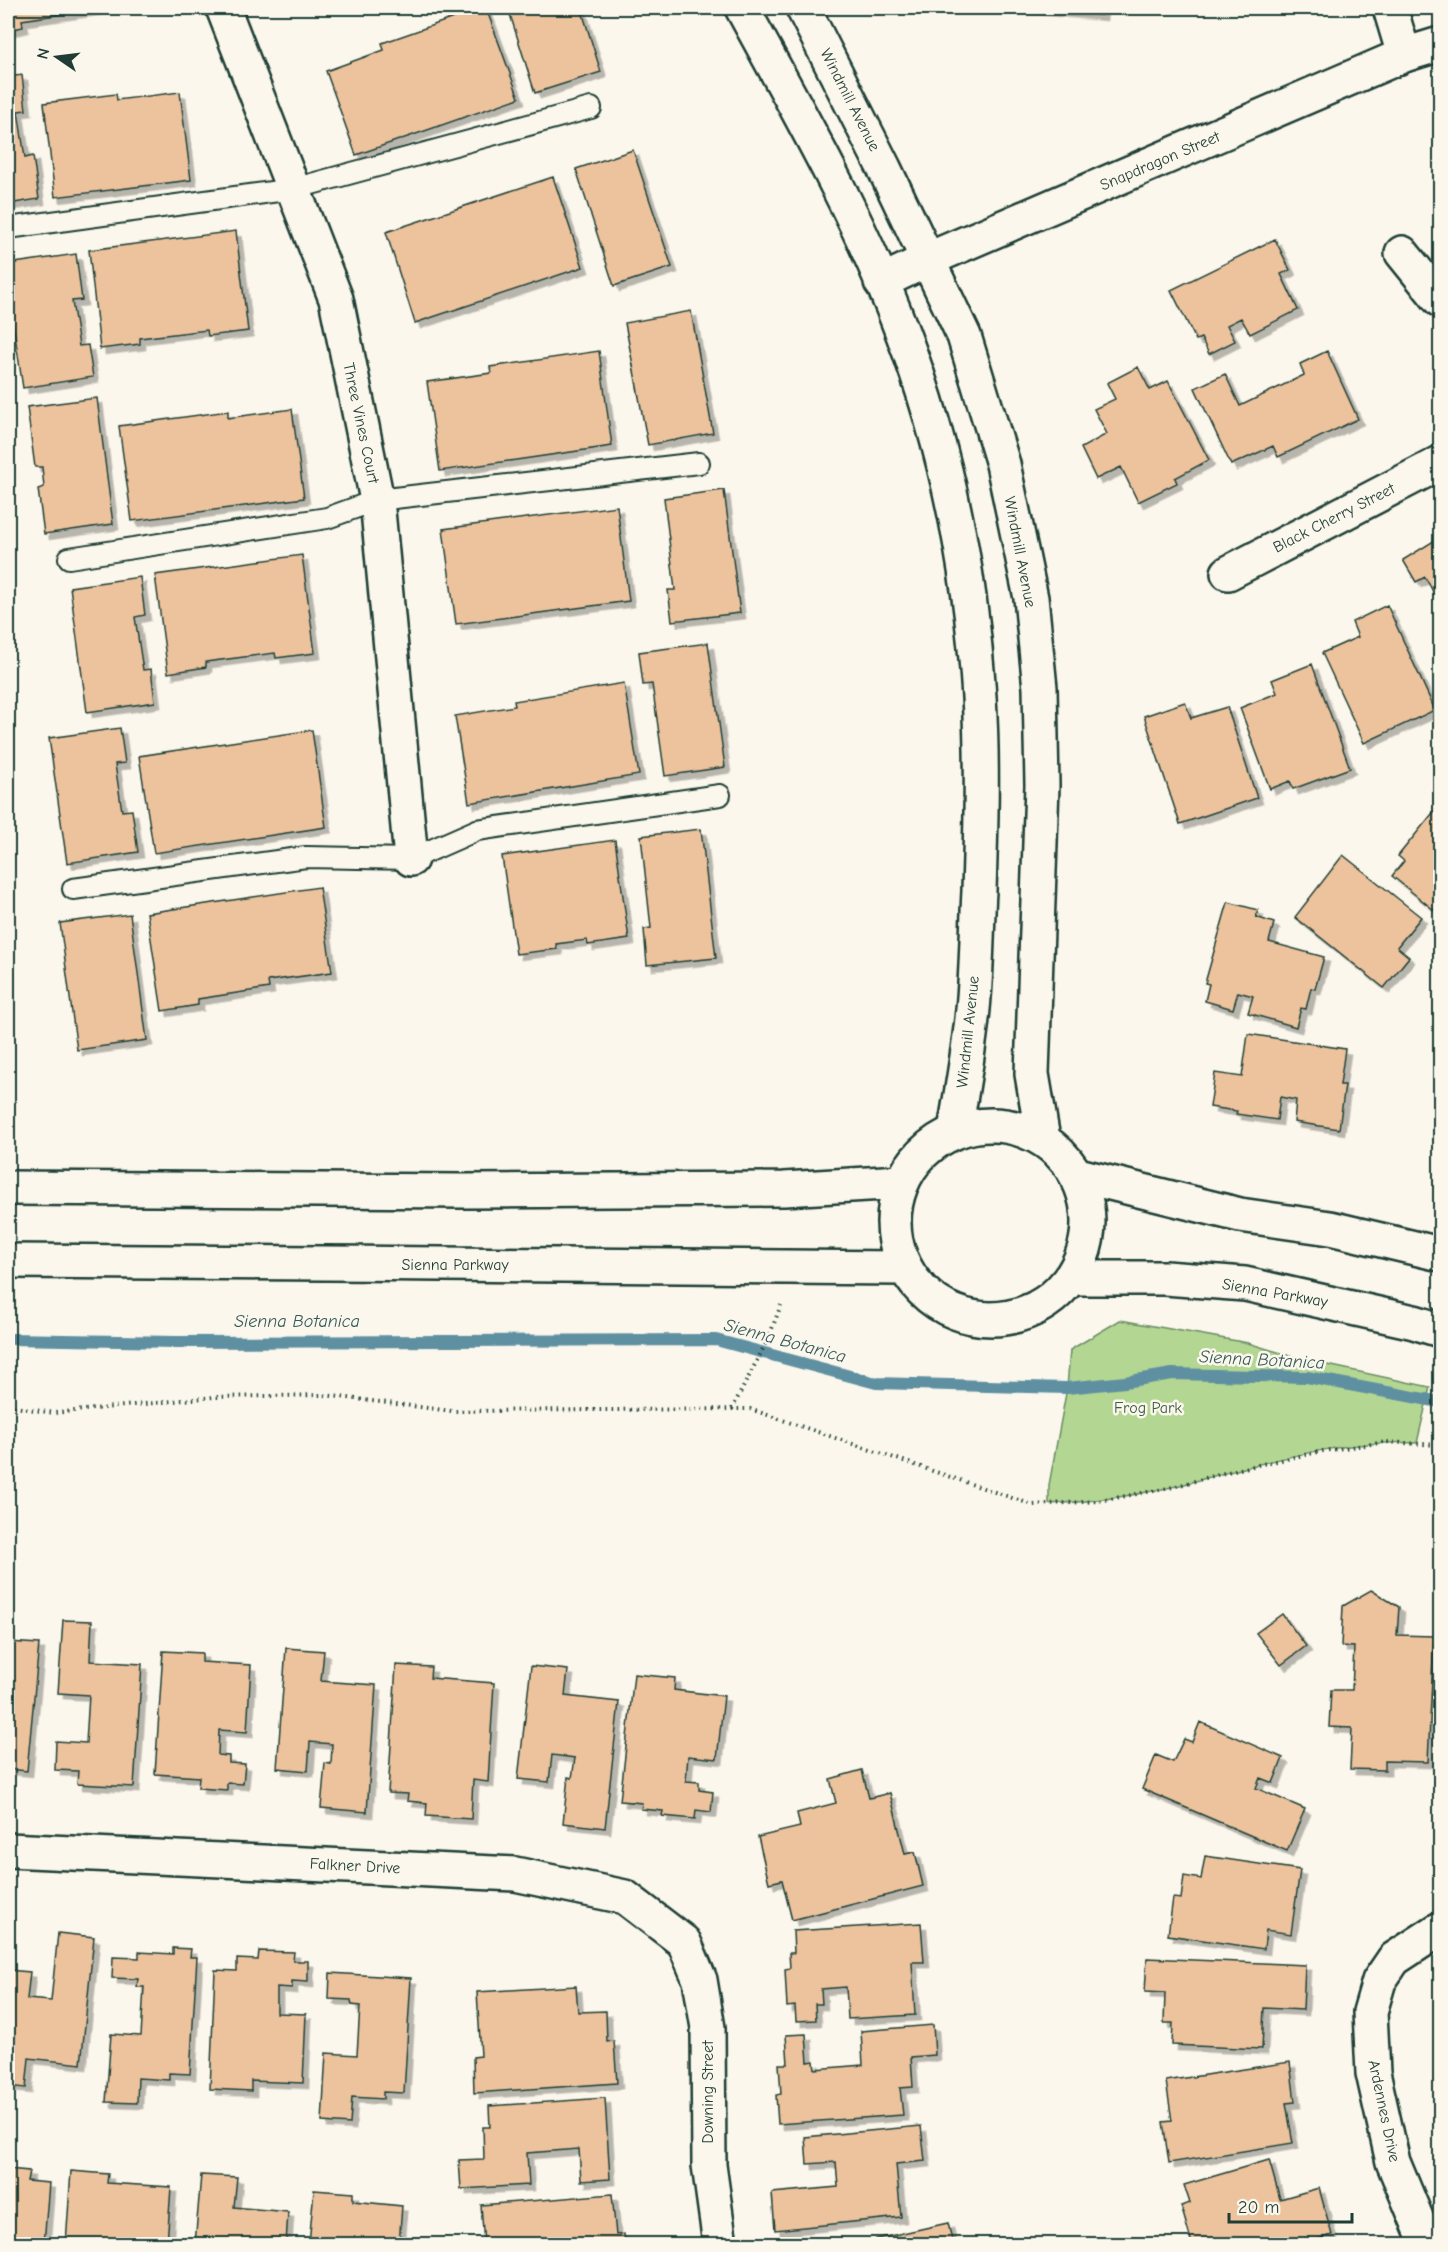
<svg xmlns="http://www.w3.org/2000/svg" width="1448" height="2252" font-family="'Comic Neue',sans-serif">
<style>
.green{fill:#b3d792;stroke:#698a63;stroke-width:1.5}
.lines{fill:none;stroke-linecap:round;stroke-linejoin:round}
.stream{stroke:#5f90a2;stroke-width:12}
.building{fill:#edc39d;stroke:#1f3d34;stroke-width:1.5;filter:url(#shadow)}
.service-casing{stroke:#1f3d34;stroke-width:24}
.minor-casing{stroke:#1f3d34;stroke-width:38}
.tertiary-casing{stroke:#1f3d34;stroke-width:38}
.secondary-casing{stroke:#1f3d34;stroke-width:38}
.path{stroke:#1f3d34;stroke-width:4;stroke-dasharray:1.5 4.5;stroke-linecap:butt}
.service{stroke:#fbf7ec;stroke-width:20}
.minor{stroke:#fbf7ec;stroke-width:33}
.tertiary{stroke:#fbf7ec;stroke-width:33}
.secondary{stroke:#fbf7ec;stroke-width:33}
.labels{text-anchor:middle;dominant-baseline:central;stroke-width:5;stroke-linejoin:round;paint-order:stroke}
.street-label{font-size:16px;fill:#1f3d34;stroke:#fbf7ec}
.park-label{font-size:16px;fill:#3d5c47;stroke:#fbf7ec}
.water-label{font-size:18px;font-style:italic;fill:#345959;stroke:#fbf7ec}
</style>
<defs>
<filter id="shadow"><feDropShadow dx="5.5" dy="5.5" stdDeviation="0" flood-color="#0004"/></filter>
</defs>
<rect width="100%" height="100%" fill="#fbf7ec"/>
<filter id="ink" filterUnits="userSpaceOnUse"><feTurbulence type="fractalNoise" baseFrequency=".0167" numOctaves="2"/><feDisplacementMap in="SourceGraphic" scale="12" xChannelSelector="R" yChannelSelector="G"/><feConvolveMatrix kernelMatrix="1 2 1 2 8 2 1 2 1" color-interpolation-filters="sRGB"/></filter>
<g filter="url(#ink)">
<path class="green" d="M 1120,1320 L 1248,1343 L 1304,1360 L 1430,1387 L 1417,1443 C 1356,1440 1292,1455 1233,1471 C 1211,1476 1189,1484 1167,1488 C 1127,1497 1089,1502 1049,1504 L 1049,1485 L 1067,1388 L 1070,1350 Z"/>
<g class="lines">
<path class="stream" d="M 8,1339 L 175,1342 L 716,1340 L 876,1383 L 1067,1388 L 1125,1382 L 1172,1374 L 1307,1377 L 1440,1402"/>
</g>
<path class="building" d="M 8,8 L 105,8 L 22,20 L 23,27 L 8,30 Z
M 482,8 L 486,8 L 519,98 L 356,155 L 326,71 L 384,50 L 382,43 Z
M 508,8 L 581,8 L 601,72 L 535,93 Z
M 1021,8 L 1102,8 L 1101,15 Z
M 22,75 L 26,110 L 18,111 L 25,158 L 33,156 L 39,199 L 8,204 L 8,77 Z
M 180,92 L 191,180 L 55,197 L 44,103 L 116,94 L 117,100 Z
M 633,150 L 672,267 L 614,286 L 576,169 Z
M 553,177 L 583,267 L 415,323 L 386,232 Z
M 236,231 L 248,331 L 208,336 L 207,330 L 140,338 L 140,344 L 100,349 L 89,250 Z
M 1275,239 L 1290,270 L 1281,274 L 1298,310 L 1250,334 L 1241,318 L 1227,325 L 1235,341 L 1209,354 L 1201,338 L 1196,340 L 1171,290 Z
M 76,254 L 82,300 L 72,301 L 79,346 L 88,345 L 93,377 L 23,388 L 8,289 L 8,264 Z
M 691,311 L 713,433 L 648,445 L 625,323 Z
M 599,351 L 612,446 L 440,471 L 427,382 L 491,373 L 490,367 Z
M 1327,351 L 1358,419 L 1278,457 L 1273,446 L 1231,465 L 1195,388 L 1225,374 L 1240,406 L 1304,375 L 1300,364 Z
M 1138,367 L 1150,390 L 1168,381 L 1209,460 L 1175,478 L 1177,483 L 1138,502 L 1121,467 L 1096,479 L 1081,448 L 1107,434 L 1094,409 L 1115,399 L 1107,383 Z
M 97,398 L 113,524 L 44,534 L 38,489 L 44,487 L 42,467 L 35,467 L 27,407 Z
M 292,409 L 304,498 L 132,521 L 119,426 L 228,411 L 228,418 Z
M 724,490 L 740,613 L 672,621 L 668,590 L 675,590 L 664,498 Z
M 617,506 L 629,601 L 456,624 L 443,529 Z
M 1440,537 L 1440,604 L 1425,577 L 1416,582 L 1403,560 Z
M 302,555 L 315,653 L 276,658 L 275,653 L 206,662 L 206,667 L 168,673 L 155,575 Z
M 140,577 L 145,615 L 135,617 L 143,670 L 151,669 L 155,702 L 87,712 L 70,587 Z
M 1387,605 L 1435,710 L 1364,743 L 1322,653 L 1358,637 L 1352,622 Z
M 708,643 L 725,767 L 665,776 L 652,684 L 643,685 L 639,652 Z
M 1312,664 L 1350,768 L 1293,789 L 1290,781 L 1270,789 L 1240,708 L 1277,693 L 1272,680 Z
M 624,683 L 639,775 L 469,803 L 455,716 L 515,706 L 514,701 Z
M 1185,702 L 1191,718 L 1227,707 L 1257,798 L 1180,824 L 1144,716 Z
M 120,728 L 125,763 L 115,764 L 122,811 L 132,810 L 138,852 L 67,863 L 49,738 Z
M 312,730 L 326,827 L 154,853 L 139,756 Z
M 1436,809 L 1440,813 L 1440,915 L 1392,876 L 1404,861 L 1398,856 Z
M 701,829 L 716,958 L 647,965 L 644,929 L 651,928 L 641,836 Z
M 615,840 L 629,939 L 588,945 L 587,940 L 556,944 L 557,949 L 516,954 L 502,856 Z
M 1343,855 L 1421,917 L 1397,947 L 1409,957 L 1384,988 L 1295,917 Z
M 319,887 L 332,972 L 268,981 L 269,988 L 198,999 L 198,1005 L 162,1011 L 147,913 Z
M 1228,902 L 1258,910 L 1256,917 L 1274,923 L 1269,942 L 1324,957 L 1315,989 L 1311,988 L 1306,1009 L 1301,1008 L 1296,1027 L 1248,1013 L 1253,996 L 1238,992 L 1233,1009 L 1205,1001 L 1209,984 L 1205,983 Z
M 130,914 L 147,1040 L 77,1050 L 60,923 Z
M 1248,1034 L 1345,1049 L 1340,1085 L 1345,1085 L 1339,1129 L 1294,1122 L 1296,1100 L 1280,1097 L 1277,1120 L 1236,1114 L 1237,1111 L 1210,1107 L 1215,1073 L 1242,1077 Z
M 1371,1590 L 1399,1607 L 1397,1635 L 1434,1636 L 1428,1762 L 1385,1761 L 1385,1770 L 1350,1769 L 1352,1728 L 1329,1727 L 1331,1690 L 1352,1690 L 1354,1647 L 1341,1646 L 1343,1606 Z
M 1282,1614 L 1306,1646 L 1281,1665 L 1256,1633 Z
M 63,1620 L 92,1621 L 90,1661 L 142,1664 L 134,1787 L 77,1784 L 78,1771 L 55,1770 L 56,1741 L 86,1743 L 89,1695 L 58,1693 Z
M 8,1642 L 39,1644 L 27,1771 L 8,1769 Z
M 286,1648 L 324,1651 L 321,1681 L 376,1685 L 367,1812 L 321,1808 L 325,1763 L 331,1764 L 332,1744 L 310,1742 L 308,1771 L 277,1768 Z
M 163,1651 L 202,1653 L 202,1662 L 251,1665 L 247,1732 L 219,1730 L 218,1755 L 229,1756 L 229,1763 L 245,1764 L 243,1784 L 227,1783 L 227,1790 L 198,1788 L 199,1777 L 155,1774 Z
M 396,1665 L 431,1667 L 430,1678 L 494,1683 L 488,1782 L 473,1780 L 471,1819 L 426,1816 L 427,1803 L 407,1801 L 408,1794 L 388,1793 Z
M 531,1666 L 568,1670 L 565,1696 L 619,1702 L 605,1828 L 563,1823 L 568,1777 L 572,1778 L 575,1758 L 552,1755 L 549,1782 L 518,1779 Z
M 634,1674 L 675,1678 L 674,1690 L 724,1696 L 717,1759 L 688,1756 L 686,1781 L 699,1782 L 699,1790 L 713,1792 L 711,1812 L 696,1810 L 695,1819 L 662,1816 L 663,1811 L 641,1809 L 642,1803 L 620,1801 Z
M 1200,1722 L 1283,1758 L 1273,1783 L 1260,1778 L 1256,1788 L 1305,1809 L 1287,1851 L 1142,1789 L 1156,1755 L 1173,1762 L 1184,1739 L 1192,1742 Z
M 862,1770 L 869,1798 L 890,1793 L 905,1854 L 915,1852 L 923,1886 L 792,1920 L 782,1880 L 769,1883 L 758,1837 L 800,1827 L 797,1813 L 836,1803 L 830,1779 Z
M 1205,1856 L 1300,1870 L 1291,1934 L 1266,1930 L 1264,1949 L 1168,1935 L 1173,1898 L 1181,1899 L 1184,1876 L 1201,1879 Z
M 921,1923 L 924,1962 L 912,1962 L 915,2015 L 848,2019 L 846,1987 L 821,1989 L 822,2004 L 815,2004 L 816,2020 L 796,2021 L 795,2006 L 787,2007 L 785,1969 L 790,1968 L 789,1953 L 794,1953 L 793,1931 Z
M 58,1933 L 94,1937 L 81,2064 L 29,2058 L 26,2088 L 8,2086 L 8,1970 L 30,1972 L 27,1999 L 51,2001 Z
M 173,1948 L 191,1949 L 190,1957 L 197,1957 L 190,2074 L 169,2073 L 169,2080 L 138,2078 L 137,2103 L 106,2102 L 111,2034 L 141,2036 L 144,1987 L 137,1987 L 138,1979 L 112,1978 L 113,1957 L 139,1958 L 139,1952 L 173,1954 Z
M 259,1951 L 294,1952 L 293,1961 L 308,1961 L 308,1982 L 292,1981 L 292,1988 L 277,1987 L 277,2013 L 306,2014 L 303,2083 L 251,2081 L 251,2091 L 210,2089 L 215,1970 L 237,1971 L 237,1959 L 258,1960 Z
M 1147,1958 L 1305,1965 L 1303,2010 L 1264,2008 L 1262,2049 L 1172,2045 L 1173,2023 L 1164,2023 L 1165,1993 L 1145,1992 Z
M 330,1973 L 411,1978 L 404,2093 L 383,2092 L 383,2099 L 352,2097 L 350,2124 L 322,2122 L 326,2053 L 357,2055 L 360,2006 L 352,2005 L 351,2000 L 329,1999 Z
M 576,1986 L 578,2012 L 606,2011 L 607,2042 L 614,2041 L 617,2083 L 474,2093 L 473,2057 L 481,2056 L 477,1992 Z
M 933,2025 L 935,2055 L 911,2057 L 913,2087 L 900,2088 L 903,2115 L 778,2124 L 776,2095 L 781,2094 L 779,2064 L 788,2064 L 786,2035 L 806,2034 L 808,2062 L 814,2061 L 815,2069 L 863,2065 L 861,2031 Z
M 1290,2062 L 1295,2102 L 1286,2103 L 1293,2143 L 1169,2163 L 1163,2122 L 1172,2121 L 1166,2081 Z
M 605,2098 L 610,2179 L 581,2181 L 579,2149 L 527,2153 L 529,2185 L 461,2189 L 459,2160 L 484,2159 L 483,2127 L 490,2127 L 489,2106 Z
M 921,2126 L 925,2161 L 896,2164 L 901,2217 L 775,2230 L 772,2193 L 838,2187 L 836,2162 L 807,2164 L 805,2137 Z
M 1269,2160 L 1280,2199 L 1319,2188 L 1332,2235 L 1300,2244 L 1192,2244 L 1181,2206 L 1190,2203 L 1184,2185 Z
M 8,2169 L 29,2171 L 27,2181 L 49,2183 L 44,2244 L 8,2244 Z
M 71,2171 L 108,2174 L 107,2183 L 171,2187 L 167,2244 L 66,2244 Z
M 201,2175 L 237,2177 L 234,2207 L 288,2212 L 286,2244 L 195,2244 Z
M 314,2190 L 353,2193 L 353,2201 L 402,2206 L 399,2244 L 309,2244 Z
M 612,2194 L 616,2235 L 624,2234 L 625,2244 L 484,2244 L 481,2205 Z
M 948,2223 L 953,2244 L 878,2244 L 876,2239 Z"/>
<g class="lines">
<defs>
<path id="service" d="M 8,228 L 293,189 L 591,108
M 69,558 L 327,518 L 377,500 L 699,463
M 73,889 L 306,857 L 411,859 L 477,830 L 720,795"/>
<path id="minor" d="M 223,8 L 336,299 L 377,500 L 411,859
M 1390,8 L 1404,55
M 1402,253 L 1440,300
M 1228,573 L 1440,463
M 8,1850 L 515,1874 L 625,1897 L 684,1942 L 700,1980 L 708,2028 L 709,2165 L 720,2244
M 1427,2244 L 1393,2162 L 1373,2073 L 1370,2012 L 1379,1981 L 1394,1959 L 1440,1929"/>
<path id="tertiary" d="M 742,8 C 799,113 859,217 901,329 C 946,446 971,572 979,697 C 983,761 981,827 979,891 C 977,926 977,962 974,997 C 971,1042 962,1087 955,1131
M 803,8 L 884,168 L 964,336 L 1003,464 L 1031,598 L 1040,688 L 1042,785 L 1032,1074 L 1043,1139
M 881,282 L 929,259 L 1404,55 L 1440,44"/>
<path id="secondary" d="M894 1222a97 97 0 1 1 194 0a97 97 0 1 1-194 0Z
M 1078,1175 L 1240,1215 L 1330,1228 L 1440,1254
M 8,1188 L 463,1191 L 784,1189 L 901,1182
M 8,1261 C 306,1264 604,1263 902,1268
M 1070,1278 L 1165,1278 L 1245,1284 L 1414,1322 L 1440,1330"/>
</defs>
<use href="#service" class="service-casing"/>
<use href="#minor" class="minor-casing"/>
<use href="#tertiary" class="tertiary-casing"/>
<use href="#secondary" class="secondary-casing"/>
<path class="path" d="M 8,1406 L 54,1413 L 214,1397 L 325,1395 L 452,1411 L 750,1409 L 1033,1505 L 1099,1501 L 1169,1488 L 1235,1470 L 1323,1451 L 1386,1442 L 1440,1445
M 732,1409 L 768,1339 L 781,1305"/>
<use href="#service" class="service"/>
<use href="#minor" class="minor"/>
<use href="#tertiary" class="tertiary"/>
<use href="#secondary" class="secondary"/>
</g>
</g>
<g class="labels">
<g class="street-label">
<text transform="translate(850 100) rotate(63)">Windmill Avenue</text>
<text transform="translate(1160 161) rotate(-23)">Snapdragon Street</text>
<text transform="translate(361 423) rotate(78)">Three Vines Court</text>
<text transform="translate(1334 518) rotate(-27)">Black Cherry Street</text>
<text transform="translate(1020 552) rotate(79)">Windmill Avenue</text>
<text transform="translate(968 1032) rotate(-84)">Windmill Avenue</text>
<text x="455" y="1265">Sienna Parkway</text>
<text transform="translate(1275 1293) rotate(10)">Sienna Parkway</text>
<text transform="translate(355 1866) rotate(3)">Falkner Drive</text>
<text transform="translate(708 2092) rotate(-90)">Downing Street</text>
<text transform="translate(1384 2111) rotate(78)">Ardennes Drive</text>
</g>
<g class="park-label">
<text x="1148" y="1408">Frog Park</text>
</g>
<g class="water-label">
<text x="297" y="1321">Sienna Botanica</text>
<text transform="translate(785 1341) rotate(15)">Sienna Botanica</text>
<text transform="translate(1262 1360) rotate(3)">Sienna Botanica</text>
</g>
</g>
<rect width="1448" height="2252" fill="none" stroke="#fbf7ec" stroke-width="30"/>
<rect x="15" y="15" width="1418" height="2222" fill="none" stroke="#1f3d34" stroke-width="2" filter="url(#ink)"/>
<g transform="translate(57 57) rotate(284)" stroke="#fbf7ec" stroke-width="4.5" paint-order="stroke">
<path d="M0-4.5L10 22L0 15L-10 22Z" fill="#1f3d34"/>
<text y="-9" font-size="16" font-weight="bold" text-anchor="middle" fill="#1f3d34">N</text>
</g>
<path d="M1229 2213v9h123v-9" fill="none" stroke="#1f3d34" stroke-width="3"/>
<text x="1238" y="2213" font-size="18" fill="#1f3d34" stroke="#fbf7ec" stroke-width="4.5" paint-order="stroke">20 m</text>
</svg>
